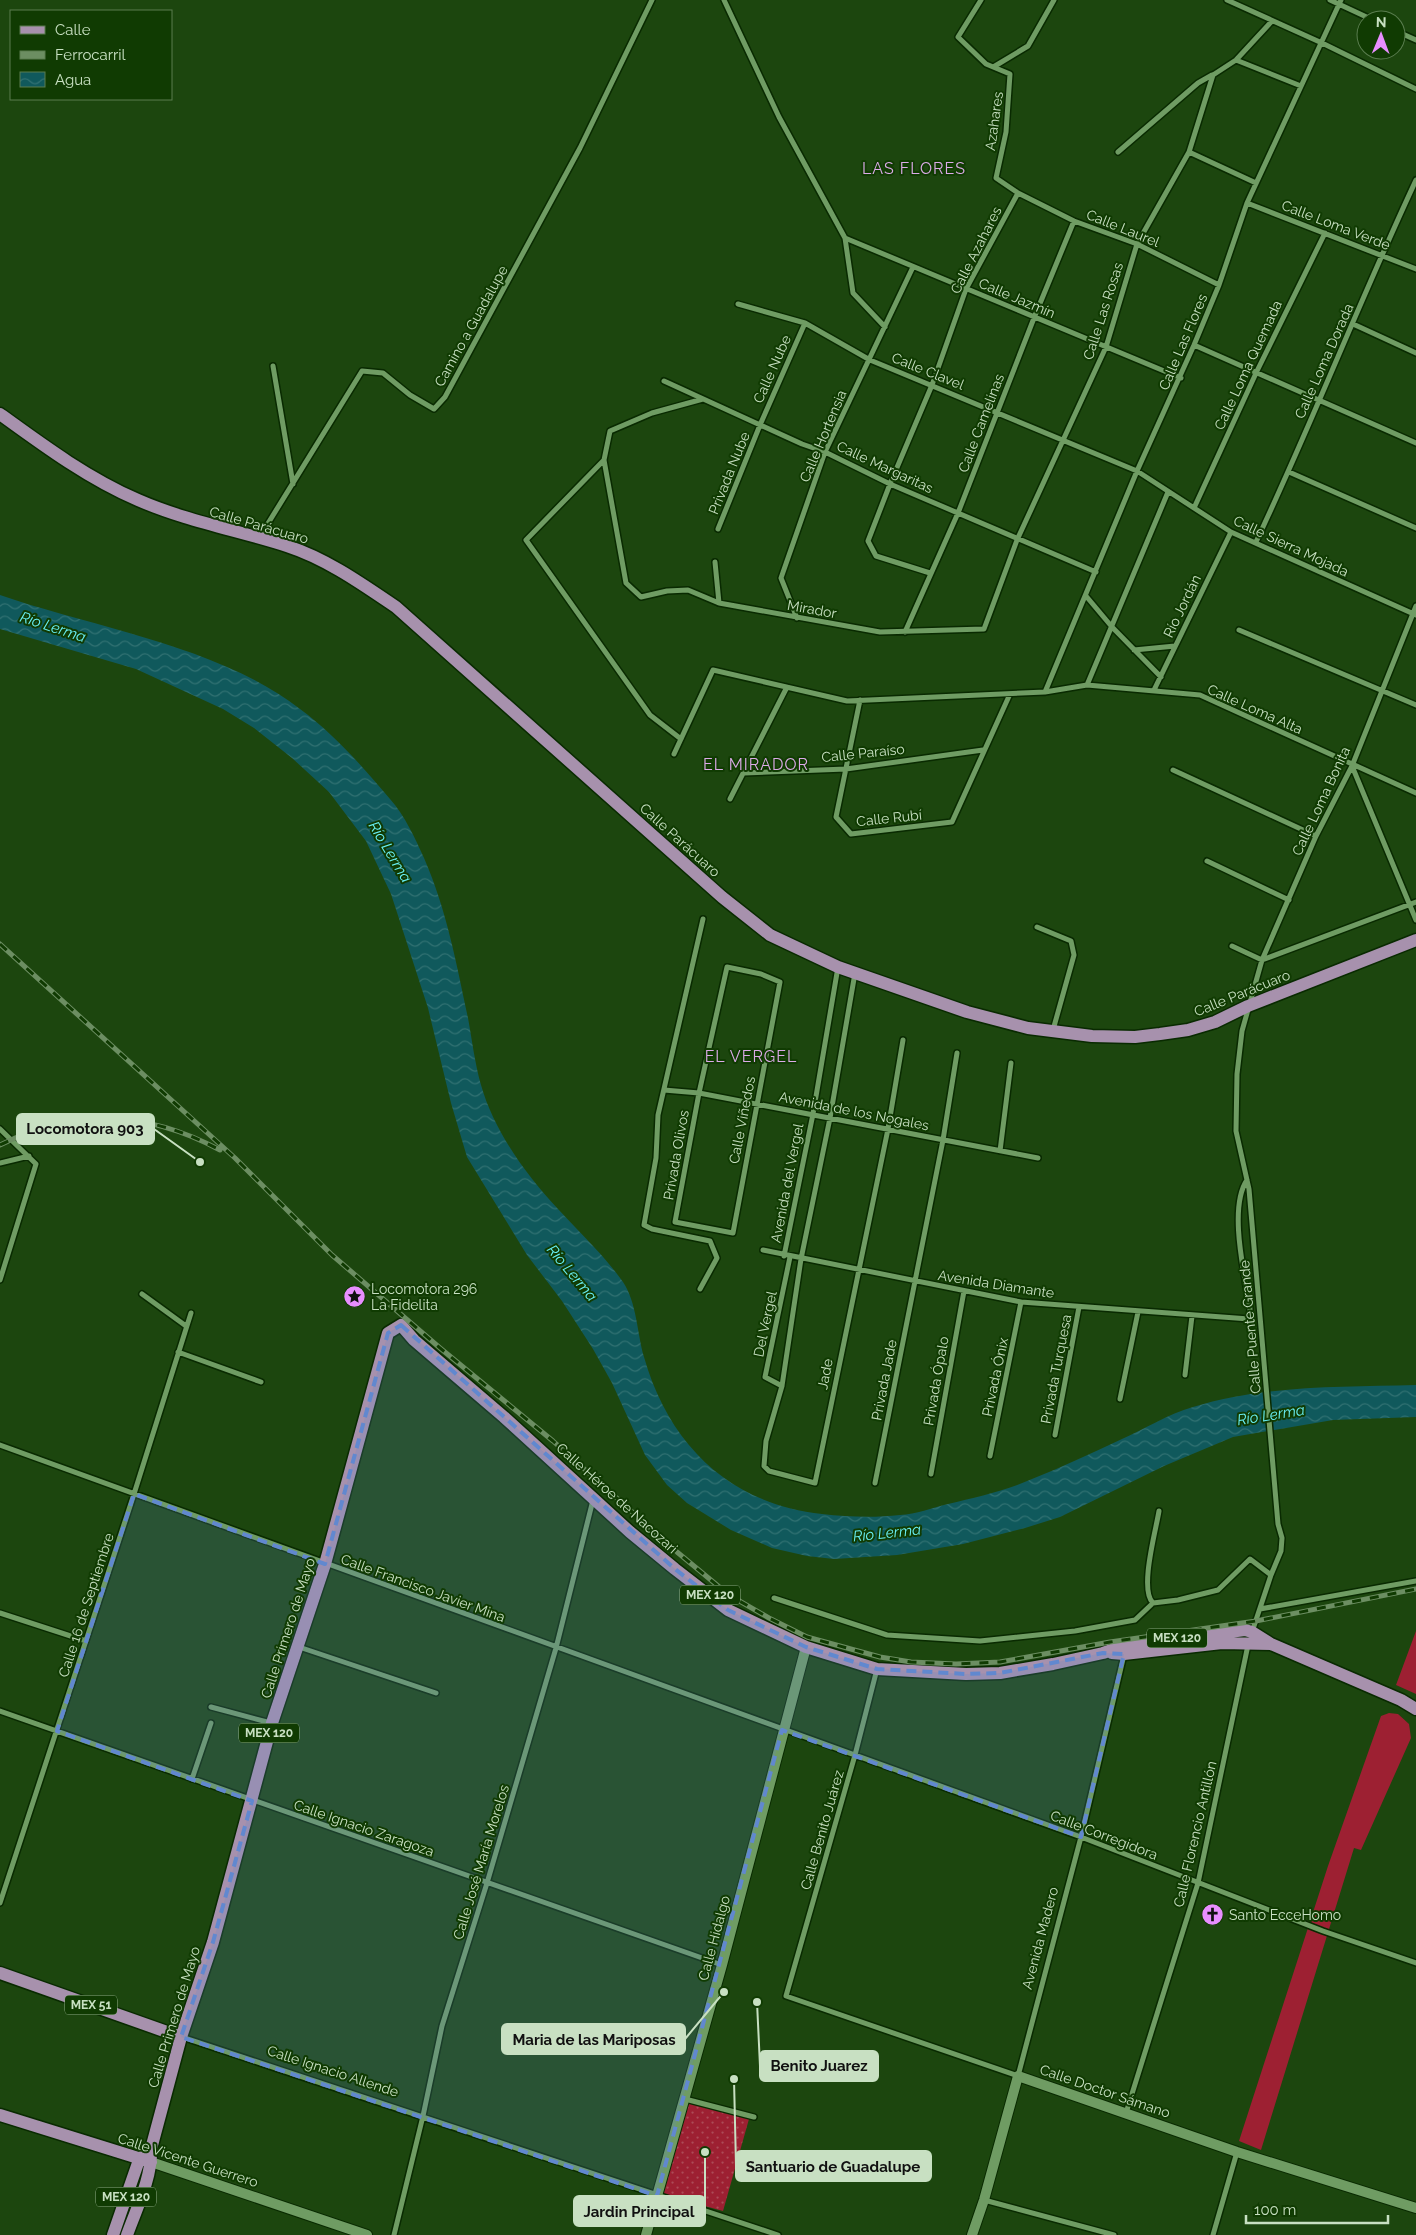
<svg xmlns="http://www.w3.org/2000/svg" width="1416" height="2235" font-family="Raleway,sans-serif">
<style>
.grass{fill:#9d2032}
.garden{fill:url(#garden-dots)}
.water{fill:url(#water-waves)}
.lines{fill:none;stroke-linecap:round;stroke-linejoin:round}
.street-casing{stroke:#092a01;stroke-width:8}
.secondary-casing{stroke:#092a01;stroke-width:12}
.primary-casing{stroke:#092a01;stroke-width:15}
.street{stroke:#6f9c63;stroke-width:5}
.secondary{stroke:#6f9c63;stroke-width:10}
.primary{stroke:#a791ad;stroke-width:12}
.rail-casing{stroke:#6c8e62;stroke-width:5}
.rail{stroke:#103b02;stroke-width:3;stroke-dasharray:9;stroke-linecap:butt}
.marked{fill:#6188cf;fill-opacity:0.2;stroke:#6188cf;stroke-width:4;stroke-dasharray:10 6;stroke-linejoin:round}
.labels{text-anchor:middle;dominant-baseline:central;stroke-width:4;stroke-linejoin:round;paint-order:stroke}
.shield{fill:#103b02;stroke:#91ae88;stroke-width:1}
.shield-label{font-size:12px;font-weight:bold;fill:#c8e0c2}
.street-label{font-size:14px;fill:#c8e0c2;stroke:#103b02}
.poi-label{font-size:14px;fill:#c8e0c2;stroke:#103b02;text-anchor:start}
.water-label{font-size:15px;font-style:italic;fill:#6af1f7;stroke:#103b02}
.quarter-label{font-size:16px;letter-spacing:1px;fill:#dcabe8;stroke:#103b02}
.leader{fill:none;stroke:#c8e0c2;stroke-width:2}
.callout-dot{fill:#c8e0c2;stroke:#103b02;stroke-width:2}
.callout{fill:#c8e0c2;stroke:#c8e0c2;stroke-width:2}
.callout-label{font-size:15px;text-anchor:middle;font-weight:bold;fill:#111}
</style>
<defs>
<pattern id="garden-dots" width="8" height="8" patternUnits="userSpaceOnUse" patternTransform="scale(1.25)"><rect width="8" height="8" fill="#9d2032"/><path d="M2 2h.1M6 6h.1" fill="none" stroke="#ad4b57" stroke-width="1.8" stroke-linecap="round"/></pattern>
<pattern id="water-waves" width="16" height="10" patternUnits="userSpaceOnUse" patternTransform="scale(1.25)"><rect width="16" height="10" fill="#10595c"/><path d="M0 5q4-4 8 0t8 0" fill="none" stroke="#317172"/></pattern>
</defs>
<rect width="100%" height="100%" fill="#1c460e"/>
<path class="grass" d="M 1416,1631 L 1416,1694 L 1396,1685 Z
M 1389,1713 L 1398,1714 L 1409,1724 L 1411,1738 L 1361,1850 L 1354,1848 L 1261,2150 L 1239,2141 L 1328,1866 L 1381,1716 Z"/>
<path class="garden" d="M 687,2101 L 749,2119 L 723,2211 L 661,2194 Z"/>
<path class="water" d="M 0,595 C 95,628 219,646 300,709 C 334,734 363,767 390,799 C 405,816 415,838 424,858 C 447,911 456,962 468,1018 C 472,1040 475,1064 481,1085 C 494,1131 526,1175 558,1209 C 580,1233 604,1255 623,1282 C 637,1303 637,1333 644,1357 C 669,1445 730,1504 822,1514 C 848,1517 874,1518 900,1515 C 916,1514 932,1508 948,1504 C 976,1497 1005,1491 1032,1479 C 1062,1467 1092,1453 1122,1439 C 1145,1429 1168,1414 1193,1407 C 1265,1385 1341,1387 1416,1385 L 1416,1417 L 1333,1420 L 1233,1437 L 1164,1466 L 1060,1517 L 1025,1528 L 963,1544 L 897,1555 L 834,1559 L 807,1556 L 772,1548 L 731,1530 L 687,1503 L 667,1485 L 645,1455 L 612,1383 L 593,1349 L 562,1301 L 527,1255 L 467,1157 L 451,1103 L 428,1008 L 391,894 L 366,841 L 329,792 L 292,758 L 254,728 L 223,709 L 136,669 L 0,629 Z"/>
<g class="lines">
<defs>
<path id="street" d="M 724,0 L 779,117 L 845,238 L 853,293 L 885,327
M 981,0 L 958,37 L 986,64 L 1010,74 L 1006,132 L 996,178 L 1018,193 L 1074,221 L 1137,244 L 1219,285
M 1227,0 L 1322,43 L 1416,89
M 1330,0 L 1373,20
M 1396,31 L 1416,40
M 1236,60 L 1301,86
M 995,66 L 1028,46 L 1054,0
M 1118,152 L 1198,83 L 1212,75
M 1189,152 L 1256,183
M 1247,203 L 1416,269
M 845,238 L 1181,378
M 738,304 L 805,323 L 870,360 L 1137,471 L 1231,532 L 1416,615
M 1353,324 L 1416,353
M 1194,345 L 1416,443
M 273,366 L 293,484
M 664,381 L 802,444 L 825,452 L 890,484 L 1096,572
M 703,399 L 652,413 L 610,431 L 604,460 L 626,583 L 641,597 L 667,591 L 688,590 L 719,603 L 880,632 L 984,629 L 1017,540 L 1106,347 L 1137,244 L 1189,152 L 1213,75 L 1236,60 L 1272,21
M 604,460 L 526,540 L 650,715 L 681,739
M 1289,472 L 1416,528
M 1194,508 L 1257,371 L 1325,233
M 718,529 L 760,425 L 805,323
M 259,538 L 362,371 L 383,373 L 410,395 L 434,409 L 445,397 L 580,148 L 652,0
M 1256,542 C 1312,423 1360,300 1416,180
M 715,562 L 719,603
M 930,573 L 876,556 L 868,541 L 890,484 L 932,385 L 966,289 L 1018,193
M 1086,596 L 1112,627 L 1161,677
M 797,618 L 781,578 L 825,452 L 913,267
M 1239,630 L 1416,705
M 905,632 L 958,513 L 1034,318 L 1074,221
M 1134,650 L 1175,646
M 1087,685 L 1168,492
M 1154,690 L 1231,532
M 1045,692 L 1137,471 L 1194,345 L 1219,285 L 1247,203 L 1341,0
M 860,700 L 836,817 L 851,834 L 952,822 L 1010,694
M 674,754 L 713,670 L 847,701 L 1045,692 L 1087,685 L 1200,695 L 1416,793
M 1352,766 L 1416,920
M 1173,770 L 1316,836
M 744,773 L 846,769 L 983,750
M 730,799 L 787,687
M 1207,861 L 1289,900
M 1037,927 L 1071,941 L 1074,955 L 1053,1030
M 1232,946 L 1262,960 L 1416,902
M 727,967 L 761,974 L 780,982 L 733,1233 L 675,1222 L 699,1093 Z
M 855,973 L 830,1118 L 801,1259 L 782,1386 L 766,1441 L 764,1466 L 769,1471 L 815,1483 L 888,1129 L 903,1040
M 664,1090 L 699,1093 L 1038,1158
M 0,1129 L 36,1164 L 0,1280
M 1000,1151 L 1011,1063
M 0,1163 L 29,1156
M 763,1250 L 1021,1302 L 1249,1319 L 1250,1309 C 1245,1276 1228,1208 1247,1180
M 784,1256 L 813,1114 L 838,967
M 700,1289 L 717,1258 L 710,1241 L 652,1229 L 644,1225 L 656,1158 L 658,1115 L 703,919
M 142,1294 L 186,1326
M 178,1352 L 261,1382
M 1185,1375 L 1192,1316
M 782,1386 L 765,1377 L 790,1257
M 1120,1399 L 1138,1312
M 1055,1435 L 1079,1307
M 0,1445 L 1081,1837 L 1323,1931 L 1416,1963
M 990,1456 L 1021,1302
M 931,1474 L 964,1291
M 875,1483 L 943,1140 L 957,1053
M 774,1598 L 887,1635 L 980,1641 L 1075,1631 L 1135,1620 L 1153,1603 L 1178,1600 L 1218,1590 L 1250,1559 L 1271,1575
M 1153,1603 C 1139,1590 1156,1530 1159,1511
M 1260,1609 L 1416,1581
M 0,1613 L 86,1641
M 1252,1632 L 1271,1575 L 1281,1551 L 1282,1538 L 1278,1524 L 1249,1189 L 1236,1131 L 1237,1074 L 1242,1031 L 1262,960 L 1316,836 L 1352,766 L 1416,606
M 299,1647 L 436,1693
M 877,1669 L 855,1755 L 786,1996 L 1018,2076 L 1081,1837 L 1124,1655
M 211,1707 L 271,1723
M 0,1711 L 722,1965
M 192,1779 L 211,1723
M 0,1903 L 134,1494 L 191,1313
M 182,2037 L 778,2235
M 685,2099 L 754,2117
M 1126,2113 L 1198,1883 L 1248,1645
M 984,2200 L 1114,2235
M 394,2235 L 423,2116 L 442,2026 L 487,1883 L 556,1648 L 593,1500
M 1213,2235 L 1237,2152"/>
<path id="secondary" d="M 151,2162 L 367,2235
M 646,2235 L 722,1965 L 806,1647
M 972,2235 L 984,2200 L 1018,2076 L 1237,2152 L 1416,2208"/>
<path id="primary" d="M 0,414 C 44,446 89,479 138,500 C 186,521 237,530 287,546 C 327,559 362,584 396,607 L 722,897 L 770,935 L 838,967 L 967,1012 L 1028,1028 L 1092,1036 L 1135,1037 L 1160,1034 L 1188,1030 L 1215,1022 L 1248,1006 L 1416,940
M 1112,1653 L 1124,1654 L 1222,1643 L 1271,1644
M 0,1973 L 181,2037
M 0,2115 L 151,2162
M 113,2235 L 139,2160 L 145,2154
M 127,2235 C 137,2207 152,2178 151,2149 L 181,2037 L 213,1942 L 272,1723 L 325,1564 L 388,1333 L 401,1325 L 414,1340 L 504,1417 L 630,1532 L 675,1569 L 728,1610 L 806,1647 L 877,1669 L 966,1674 L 1000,1673 L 1053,1664 L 1103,1653 L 1126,1645 L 1245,1630 L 1252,1632 L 1271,1644 L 1401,1700 L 1416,1709"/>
</defs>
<use href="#street" class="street-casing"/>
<use href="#secondary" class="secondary-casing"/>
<use href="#primary" class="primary-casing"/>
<use href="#street" class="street"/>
<use href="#secondary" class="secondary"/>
<use href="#primary" class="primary"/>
<defs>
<path id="rail" d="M 0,944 L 235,1158 L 332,1255 L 440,1348 L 553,1441 L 677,1552 L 729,1595 L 769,1618 L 807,1637 L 880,1657 L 911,1662 L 956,1664 L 1000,1662 L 1110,1642 L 1256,1621 L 1416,1589
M 0,1145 C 76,1108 145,1110 220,1150"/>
</defs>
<use href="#rail" class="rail-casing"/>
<use href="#rail" class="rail"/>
</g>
<path class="marked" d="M 401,1325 L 675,1569 L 728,1610 L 806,1647 L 877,1669 L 966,1674 L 1000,1673 L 1103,1653 L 1124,1654 L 1081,1837 L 782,1730 L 657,2196 L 181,2037 L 213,1942 L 252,1801 L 57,1731 L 134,1494 L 325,1564 L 388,1333 Z"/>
<defs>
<symbol id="sight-disc" viewBox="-11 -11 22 22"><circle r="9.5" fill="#e88eff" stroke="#103b02"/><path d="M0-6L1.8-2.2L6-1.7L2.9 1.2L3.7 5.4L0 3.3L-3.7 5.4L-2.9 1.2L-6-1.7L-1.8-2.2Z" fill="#111"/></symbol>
<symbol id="church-disc" viewBox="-11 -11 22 22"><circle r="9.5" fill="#e88eff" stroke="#103b02"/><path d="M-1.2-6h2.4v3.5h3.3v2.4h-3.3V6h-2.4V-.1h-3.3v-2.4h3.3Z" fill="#111"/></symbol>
</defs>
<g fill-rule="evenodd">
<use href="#sight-disc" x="342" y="1284" width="25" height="25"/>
<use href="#church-disc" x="1200" y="1902" width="25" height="25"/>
</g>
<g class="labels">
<g class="shield">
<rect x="680" y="1585.5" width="60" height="19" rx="4"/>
<rect x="1147" y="1628.5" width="60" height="19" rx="4"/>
<rect x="239" y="1723.5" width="60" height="19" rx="4"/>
<rect x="65" y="1995.5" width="52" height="19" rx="4"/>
<rect x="96" y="2187.5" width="60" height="19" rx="4"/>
</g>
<g class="shield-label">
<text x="710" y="1595">MEX 120</text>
<text x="1177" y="1638">MEX 120</text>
<text x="269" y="1733">MEX 120</text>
<text x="91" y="2005">MEX 51</text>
<text x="126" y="2197">MEX 120</text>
</g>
<g class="street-label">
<text transform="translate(994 121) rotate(-82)">Azahares</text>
<text transform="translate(1336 225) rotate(21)">Calle Loma Verde</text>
<text transform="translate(1123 228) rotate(22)">Calle Laurel</text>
<text transform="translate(976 250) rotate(-63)">Calle Azahares</text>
<text transform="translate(1017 298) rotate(23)">Calle Jazmín</text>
<text transform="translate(1103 311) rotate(-72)">Calle Las Rosas</text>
<text transform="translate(471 326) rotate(-61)">Camino a Guadalupe</text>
<text transform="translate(1183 342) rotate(-67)">Calle Las Flores</text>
<text transform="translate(1324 361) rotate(-66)">Calle Loma Dorada</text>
<text transform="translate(1248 365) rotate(-65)">Calle Loma Quemada</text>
<text transform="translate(772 369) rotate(-66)">Calle Nube</text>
<text transform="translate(928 371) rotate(22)">Calle Clavel</text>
<text transform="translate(981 423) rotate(-69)">Calle Camelinas</text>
<text transform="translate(823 436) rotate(-67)">Calle Hortensia</text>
<text transform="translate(885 467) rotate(25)">Calle Margaritas</text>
<text transform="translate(729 473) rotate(-68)">Privada Nube</text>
<text transform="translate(259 525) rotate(16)">Calle Parácuaro</text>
<text transform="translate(1291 546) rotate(25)">Calle Sierra Mojada</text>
<text transform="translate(1182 606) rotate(-64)">Río Jordán</text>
<text transform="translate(812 609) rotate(10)">Mirador</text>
<text transform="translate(1255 709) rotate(24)">Calle Loma Alta</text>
<text transform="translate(863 753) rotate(-6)">Calle Paraíso</text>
<text transform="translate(1321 801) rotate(-65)">Calle Loma Bonita</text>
<text transform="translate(889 818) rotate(-6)">Calle Rubí</text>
<text transform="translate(680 840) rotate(42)">Calle Parácuaro</text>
<text transform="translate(1242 993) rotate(-22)">Calle Parácuaro</text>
<text transform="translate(854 1111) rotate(11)">Avenida de los Nogales</text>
<text transform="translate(742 1120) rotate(-79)">Calle Viñedos</text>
<text transform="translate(676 1155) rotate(-80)">Privada Olivos</text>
<text transform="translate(787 1183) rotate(-79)">Avenida del Vergel</text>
<text transform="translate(996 1284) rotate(9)">Avenida Diamante</text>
<text transform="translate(765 1324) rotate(-78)">Del Vergel</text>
<text transform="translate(1250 1327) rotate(-95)">Calle Puente Grande</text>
<text transform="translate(1056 1369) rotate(-79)">Privada Turquesa</text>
<text transform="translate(825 1374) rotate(-79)">Jade</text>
<text transform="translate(995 1377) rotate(-78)">Privada Ónix</text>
<text transform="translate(884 1380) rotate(-79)">Privada Jade</text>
<text transform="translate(936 1381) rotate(-80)">Privada Ópalo</text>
<text transform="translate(617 1498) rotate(42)">Calle Héroe de Nacozari</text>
<text transform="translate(423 1588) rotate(20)">Calle Francisco Javier Mina</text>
<text transform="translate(86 1605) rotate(-72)">Calle 16 de Septiembre</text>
<text transform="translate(288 1628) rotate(-72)">Calle Primero de Mayo</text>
<text transform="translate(364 1828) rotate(19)">Calle Ignacio Zaragoza</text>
<text transform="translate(822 1830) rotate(-74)">Calle Benito Juárez</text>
<text transform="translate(1195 1834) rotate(-77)">Calle Florencio Antillón</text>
<text transform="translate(1104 1835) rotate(21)">Calle Corregidora</text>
<text transform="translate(481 1862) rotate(-73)">Calle José María Morelos</text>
<text transform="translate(714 1938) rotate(-75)">Calle Hidalgo</text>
<text transform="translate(1040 1938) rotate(-75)">Avenida Madero</text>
<text transform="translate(174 2017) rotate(-73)">Calle Primero de Mayo</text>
<text transform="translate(333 2071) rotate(18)">Calle Ignacio Allende</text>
<text transform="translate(1105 2091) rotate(19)">Calle Doctor Sámano</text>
<text transform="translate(188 2160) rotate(18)">Calle Vicente Guerrero</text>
</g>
<g class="poi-label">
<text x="371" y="1289">Locomotora 296<tspan x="371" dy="16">La Fidelita</tspan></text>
<text x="1229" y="1915">Santo EcceHomo</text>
</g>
<g class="water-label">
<text transform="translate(53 627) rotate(18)">Río Lerma</text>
<text transform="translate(390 852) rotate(59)">Río Lerma</text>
<text transform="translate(572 1273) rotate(50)">Río Lerma</text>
<text transform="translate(1271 1415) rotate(-9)">Río Lerma</text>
<text transform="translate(887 1533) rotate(-6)">Río Lerma</text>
</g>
<g class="quarter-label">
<text x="914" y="168">LAS FLORES</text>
<text x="756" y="764">EL MIRADOR</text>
<text x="751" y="1056">EL VERGEL</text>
</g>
</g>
<path class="leader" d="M200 1162L154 1129M724 1992L685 2039M757 2002L760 2066M734 2079L736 2166M705 2152L705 2211"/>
<g class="callout-dot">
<circle cx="200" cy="1162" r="5"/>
<circle cx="724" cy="1992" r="5"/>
<circle cx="757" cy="2002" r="5"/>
<circle cx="734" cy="2079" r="5"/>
<circle cx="705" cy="2152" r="5"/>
</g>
<g class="callout">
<rect x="17" y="1114" width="137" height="30" rx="5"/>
<rect x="502" y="2024" width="183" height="30" rx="5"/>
<rect x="760" y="2051" width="118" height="30" rx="5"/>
<rect x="736" y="2151" width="195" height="30" rx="5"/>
<rect x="574" y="2196" width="131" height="30" rx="5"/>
</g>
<g class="callout-label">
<text x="85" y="1134">Locomotora 903</text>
<text x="594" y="2045">Maria de las Mariposas</text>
<text x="819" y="2071">Benito Juarez</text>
<text x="833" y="2172">Santuario de Guadalupe</text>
<text x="639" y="2217">Jardin Principal</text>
</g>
<rect x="10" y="10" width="162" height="90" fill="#103b02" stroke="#5a7d4f"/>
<rect x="20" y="26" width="25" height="8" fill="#a791ad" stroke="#5a7d4f"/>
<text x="55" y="35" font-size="15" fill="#c8e0c2">Calle</text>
<rect x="20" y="51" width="25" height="8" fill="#6c8e62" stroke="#5a7d4f"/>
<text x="55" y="60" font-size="15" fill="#c8e0c2">Ferrocarril</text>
<rect x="20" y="72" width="25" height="15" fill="url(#water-waves)" stroke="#5a7d4f"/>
<text x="55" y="85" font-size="15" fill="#c8e0c2">Agua</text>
<g transform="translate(1381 35) rotate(1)"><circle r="24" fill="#103b02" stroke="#5a7d4f"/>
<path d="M0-4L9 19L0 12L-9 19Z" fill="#e88eff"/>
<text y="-8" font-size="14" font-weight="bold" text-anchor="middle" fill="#c8e0c2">N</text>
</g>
<path d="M1246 2215v8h142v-8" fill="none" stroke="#c8e0c2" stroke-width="2.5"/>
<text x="1254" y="2215" font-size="15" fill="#c8e0c2" stroke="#103b02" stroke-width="4" paint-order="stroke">100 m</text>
</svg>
